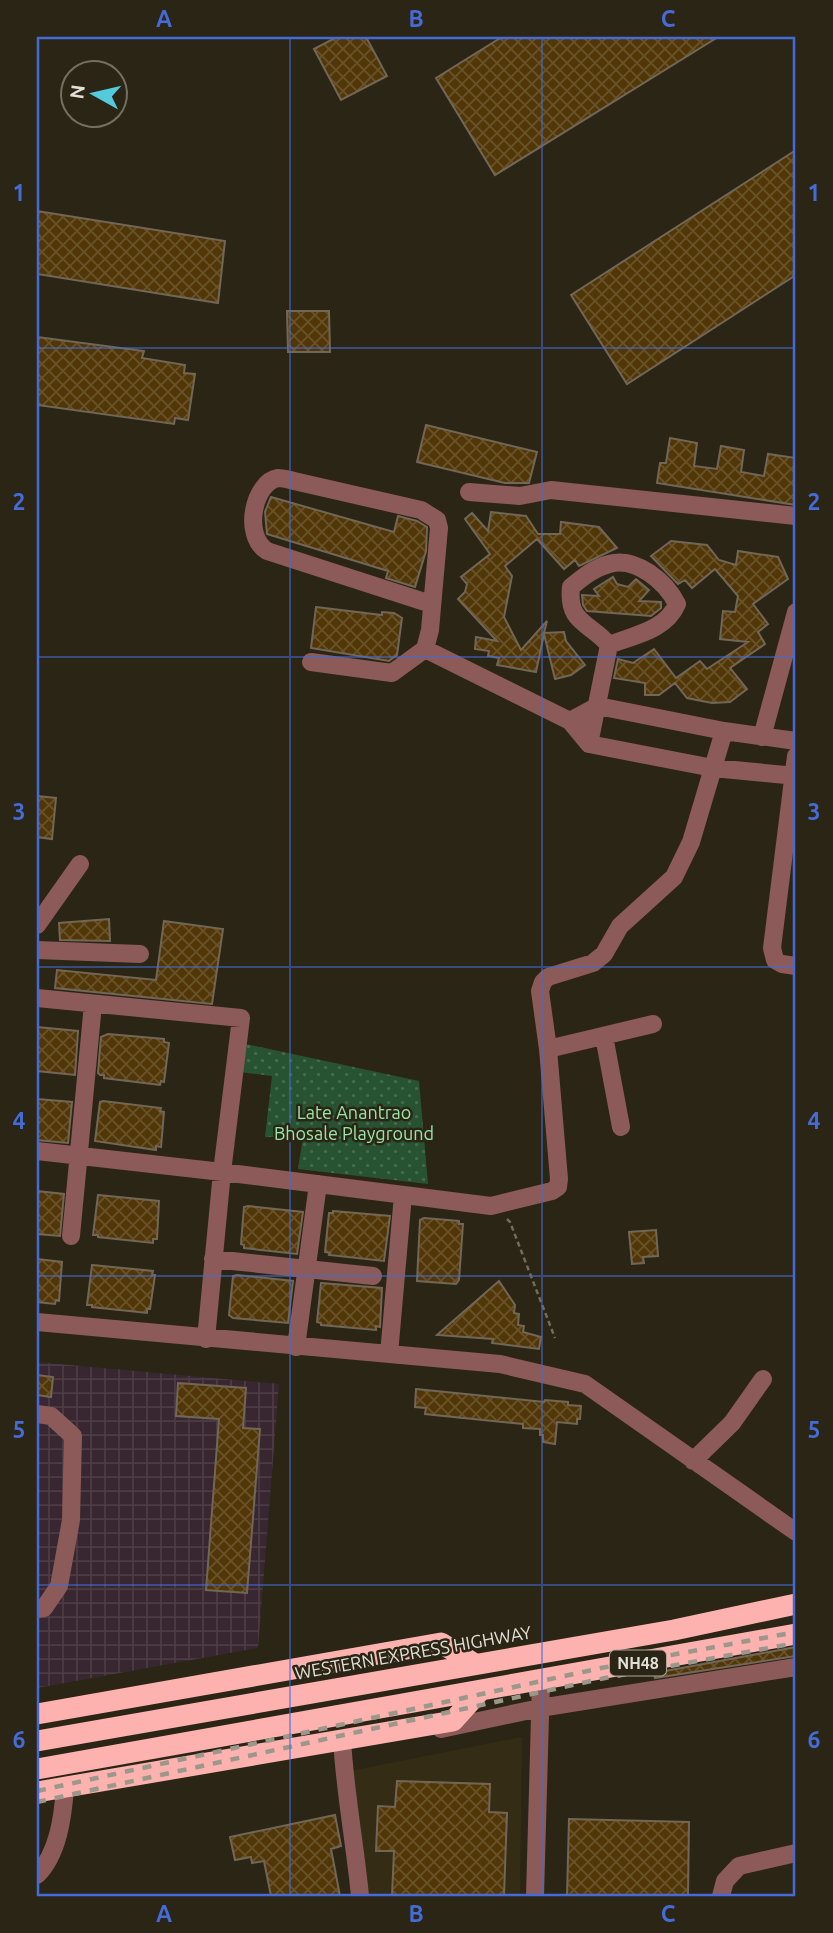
<svg xmlns="http://www.w3.org/2000/svg" width="833" height="1933" font-family="Ubuntu,sans-serif">
<style>
.built{fill:#342c15}
.industrial{fill:url(#industrial-grid)}
.park{fill:url(#park-dots)}
.building{fill:url(#building-cross-hatch);stroke:#726656;stroke-width:2}
.lines{fill:none;stroke-linecap:round;stroke-linejoin:round}
.path{stroke:#716c5e;stroke-width:2.5;stroke-dasharray:5 3.5;stroke-linecap:butt}
.minor{stroke:#8c5a59;stroke-width:18}
.highway{stroke:#fdb2af;stroke-width:21}
.rail{stroke:#9b978a;stroke-width:4.5;stroke-dasharray:9 9;stroke-linecap:butt}
.grid{fill:none;stroke:#446bd7;stroke-width:2;stroke-opacity:0.55}
.labels{text-anchor:middle;dominant-baseline:central;stroke-width:5;stroke-linejoin:round;paint-order:stroke}
.shield{fill:#2b2516;stroke:#aba79b;stroke-width:2}
.shield-label{font-size:16px;font-weight:bold;fill:#e2dfd4}
.park-label{font-size:18px;fill:#96e6a7;stroke:#2b2516}
.street-label{font-size:18px;fill:#e2dfd4;stroke:#2b2516}
.neatline{fill:none;stroke:#446bd7;stroke-width:2.5}
.grid-label{font-size:23px;text-anchor:middle;font-weight:bold;fill:#446bd7}
</style>
<defs>
<pattern id="industrial-grid" width="8" height="8" patternUnits="userSpaceOnUse" patternTransform="scale(1.75)"><rect width="8" height="8" fill="#382731"/><path d="M0 4h8M4 0v8" fill="none" stroke="#4b3c44"/></pattern>
<pattern id="park-dots" width="8" height="8" patternUnits="userSpaceOnUse" patternTransform="scale(1.75)"><rect width="8" height="8" fill="#285333"/><path d="M2 2h.1M6 6h.1" fill="none" stroke="#476b50" stroke-width="1.8" stroke-linecap="round"/></pattern>
<pattern id="building-cross-hatch" width="8" height="8" patternUnits="userSpaceOnUse" patternTransform="scale(1.75)"><rect width="8" height="8" fill="#513607"/><path d="M0 0l8 8M0 8l8-8" fill="none" stroke="#6a532a"/></pattern>
</defs>
<rect width="100%" height="100%" fill="#2b2516"/>
<path class="built" d="M 522,1737 L 520,1896 L 355,1896 L 345,1772 Z"/>
<path class="industrial" d="M 37,1362 L 279,1384 L 258,1648 L 37,1688 Z"/>
<path class="park" d="M 241,1043 L 419,1081 L 428,1184 L 298,1169 L 303,1137 L 265,1137 L 272,1076 L 239,1072 Z"/>
<path class="building" d="M 337,37 L 366,37 L 387,76 L 341,100 L 314,49 Z
M 502,37 L 718,37 L 495,175 L 436,78 Z
M 796,150 L 796,275 L 627,384 L 571,295 Z
M 37,211 L 225,241 L 218,303 L 37,274 Z
M 287,311 L 329,311 L 330,352 L 288,352 Z
M 37,337 L 144,351 L 142,358 L 185,365 L 184,373 L 195,374 L 188,420 L 175,418 L 174,424 L 37,405 Z
M 426,425 L 537,452 L 529,483 L 505,483 L 417,462 Z
M 670,438 L 697,443 L 694,466 L 717,469 L 721,446 L 744,450 L 741,472 L 764,476 L 768,454 L 796,458 L 796,505 L 657,483 L 660,463 L 666,463 Z
M 271,497 L 394,532 L 398,516 L 417,521 L 427,527 L 426,551 L 415,587 L 386,578 L 388,571 L 267,534 L 265,512 Z
M 491,512 L 526,516 L 538,534 L 560,534 L 561,522 L 599,527 L 617,548 L 579,566 L 575,560 L 564,569 L 537,539 L 505,566 L 512,576 L 504,617 L 521,650 L 547,621 L 544,633 L 564,632 L 566,641 L 585,665 L 571,675 L 555,679 L 544,634 L 536,672 L 497,665 L 499,658 L 488,656 L 489,651 L 475,649 L 476,637 L 497,641 L 458,599 L 465,592 L 467,584 L 461,577 L 490,554 L 465,519 L 472,513 L 488,531 Z
M 671,541 L 707,545 L 719,560 L 736,565 L 738,551 L 778,557 L 788,579 L 753,604 L 768,624 L 758,632 L 765,644 L 730,668 L 747,689 L 730,702 L 712,703 L 687,698 L 675,683 L 659,695 L 645,695 L 645,683 L 614,678 L 618,659 L 633,663 L 654,649 L 676,678 L 700,661 L 707,669 L 748,642 L 720,639 L 723,611 L 735,612 L 738,596 L 715,569 L 692,588 L 685,580 L 678,584 L 651,556 Z
M 613,577 L 617,584 L 628,587 L 636,579 L 649,590 L 639,601 L 661,602 L 661,608 L 651,616 L 587,611 L 583,605 L 582,595 L 599,596 L 594,589 Z
M 316,607 L 382,615 L 382,612 L 394,613 L 402,618 L 397,655 L 389,661 L 311,648 Z
M 37,796 L 56,798 L 52,839 L 37,837 Z
M 109,919 L 110,941 L 60,940 L 59,923 Z
M 164,921 L 223,929 L 212,1004 L 55,988 L 57,970 L 156,980 Z
M 37,1027 L 78,1031 L 75,1075 L 37,1071 Z
M 108,1034 L 164,1039 L 164,1042 L 169,1043 L 164,1082 L 161,1081 L 160,1085 L 104,1078 L 104,1075 L 100,1075 L 98,1073 L 101,1037 Z
M 37,1099 L 72,1102 L 68,1143 L 37,1140 Z
M 103,1101 L 161,1108 L 160,1111 L 164,1112 L 161,1147 L 156,1146 L 156,1150 L 95,1141 L 100,1102 Z
M 37,1191 L 64,1194 L 60,1236 L 37,1234 Z
M 98,1195 L 159,1201 L 157,1239 L 153,1239 L 153,1243 L 98,1237 L 98,1235 L 93,1235 Z
M 248,1206 L 303,1212 L 297,1254 L 244,1248 L 244,1245 L 241,1244 L 242,1231 L 244,1207 Z
M 333,1211 L 390,1216 L 384,1261 L 329,1255 L 330,1253 L 325,1252 L 329,1213 L 333,1213 Z
M 424,1218 L 459,1221 L 459,1224 L 463,1224 L 459,1280 L 456,1284 L 417,1281 L 420,1220 Z
M 656,1230 L 658,1256 L 643,1257 L 644,1263 L 632,1264 L 629,1232 Z
M 37,1259 L 62,1262 L 59,1301 L 56,1300 L 55,1304 L 37,1302 Z
M 92,1265 L 153,1271 L 152,1275 L 155,1275 L 150,1309 L 147,1309 L 147,1313 L 92,1307 L 92,1305 L 87,1305 Z
M 237,1275 L 293,1281 L 288,1323 L 233,1318 L 229,1315 L 233,1276 Z
M 499,1281 L 515,1305 L 514,1313 L 519,1314 L 518,1325 L 524,1326 L 523,1332 L 541,1337 L 539,1349 L 492,1343 L 493,1339 L 437,1335 Z
M 321,1283 L 382,1288 L 380,1327 L 376,1326 L 376,1330 L 321,1325 L 321,1323 L 317,1322 Z
M 37,1375 L 53,1377 L 51,1397 L 37,1395 Z
M 178,1383 L 246,1388 L 243,1428 L 260,1429 L 247,1593 L 206,1590 L 219,1419 L 176,1416 Z
M 416,1389 L 544,1402 L 545,1400 L 568,1402 L 568,1405 L 581,1406 L 580,1419 L 577,1419 L 577,1424 L 557,1422 L 555,1444 L 543,1442 L 543,1435 L 540,1435 L 540,1429 L 523,1428 L 523,1424 L 425,1414 L 426,1408 L 415,1407 Z
M 796,1647 L 796,1656 L 655,1678 L 654,1673 Z
M 397,1781 L 490,1784 L 489,1812 L 507,1813 L 504,1896 L 392,1896 L 394,1851 L 376,1851 L 378,1806 L 395,1807 Z
M 335,1815 L 341,1846 L 331,1849 L 340,1896 L 271,1896 L 264,1861 L 252,1863 L 251,1857 L 235,1860 L 230,1837 Z
M 569,1819 L 689,1822 L 688,1896 L 567,1896 Z"/>
<g class="lines">
<path class="path" d="M 507,1219 L 510,1222 L 555,1338"/>
<path class="minor" d="M 469,492 L 520,496 L 551,490 L 796,516
M 425,649 L 570,721 L 589,744 L 713,768 L 796,776
M 311,662 L 392,673 L 425,649 L 430,630 L 439,528 L 437,520 L 421,510 L 294,481 C 290,480 283,478 278,478 C 254,482 242,535 267,551 L 431,604
M 570,721 L 598,706 L 724,731 L 796,741
M 762,737 L 796,612
M 589,744 L 609,645 C 590,622 567,624 571,587 C 583,577 594,568 609,564 C 636,556 666,582 677,604 C 666,630 635,635 609,645
M 796,756 L 772,948 L 775,960 L 782,964 L 796,966
M 37,925 L 80,864
M 37,950 L 140,954
M 37,998 L 241,1018 L 222,1172 L 206,1339
M 604,1036 L 621,1127
M 548,1049 L 653,1024
M 37,1151 L 222,1172 L 491,1206 L 552,1191 L 558,1187 L 559,1179 L 548,1049 L 540,991 L 543,982 L 548,977 L 593,963 L 604,954 L 620,926 L 674,877 L 691,842 L 724,731
M 71,1236 L 93,1004
M 213,1259 L 373,1276
M 37,1322 L 500,1364 L 585,1384 L 796,1532
M 296,1347 L 318,1184
M 389,1354 L 403,1195
M 37,1414 L 51,1416 L 73,1436 L 71,1520 L 59,1586 L 44,1608 L 37,1609
M 693,1461 L 732,1423 L 763,1379
M 441,1729 L 540,1708 L 796,1667
M 342,1740 C 345,1792 355,1844 360,1896
M 37,1875 C 58,1854 63,1817 65,1787
M 535,1896 L 541,1681
M 721,1896 L 725,1881 L 739,1866 L 796,1853"/>
<path class="highway" d="M 37,1714 L 441,1643 L 473,1663
M 37,1741 L 674,1630 L 796,1604
M 37,1769 L 796,1634
M 37,1792 L 453,1721 L 480,1691"/>
<path class="rail" d="M 37,1791 L 601,1668 L 796,1632
M 37,1802 L 605,1678 L 796,1643"/>
</g>
<path class="grid" d="M 290,37 L 290,1896M 542,37 L 542,1896M 37,348 L 796,348M 37,657 L 796,657M 37,967 L 796,967M 37,1276 L 796,1276M 37,1585 L 796,1585"/>
<g class="labels">
<rect class="shield" x="610" y="1650.5" width="56" height="25" rx="5"/>
<g class="shield-label">
<text x="638" y="1663">NH48</text>
</g>
<g class="park-label">
<text x="354" y="1112">Late Anantrao<tspan x="354" dy="21">Bhosale Playground</tspan></text>
</g>
<g class="street-label">
<text transform="translate(413 1652) rotate(-10)">WESTERN EXPRESS HIGHWAY</text>
</g>
</g>
<rect width="833" height="1933" fill="none" stroke="#2b2516" stroke-width="77"/>
<g transform="translate(94 94) rotate(278)"><circle r="33" fill="#2b2516" stroke="#746f62" stroke-width="2"/>
<path d="M0-5L12 26L0 18L-12 26Z" fill="#54cadd"/>
<text y="-10" font-size="19" font-weight="bold" text-anchor="middle" fill="#e2dfd4">N</text>
</g>
<rect x="38" y="38" width="756" height="1857" class="neatline"/>
<g class="grid-label">
<text x="164" y="27">A</text>
<text x="416" y="27">B</text>
<text x="668" y="27">C</text>
<text x="19" y="201">1</text>
<text x="814" y="201">1</text>
<text x="19" y="510">2</text>
<text x="814" y="510">2</text>
<text x="19" y="820">3</text>
<text x="814" y="820">3</text>
<text x="19" y="1129">4</text>
<text x="814" y="1129">4</text>
<text x="19" y="1438">5</text>
<text x="814" y="1438">5</text>
<text x="19" y="1748">6</text>
<text x="814" y="1748">6</text>
<text x="164" y="1922">A</text>
<text x="416" y="1922">B</text>
<text x="668" y="1922">C</text>
</g>
</svg>
